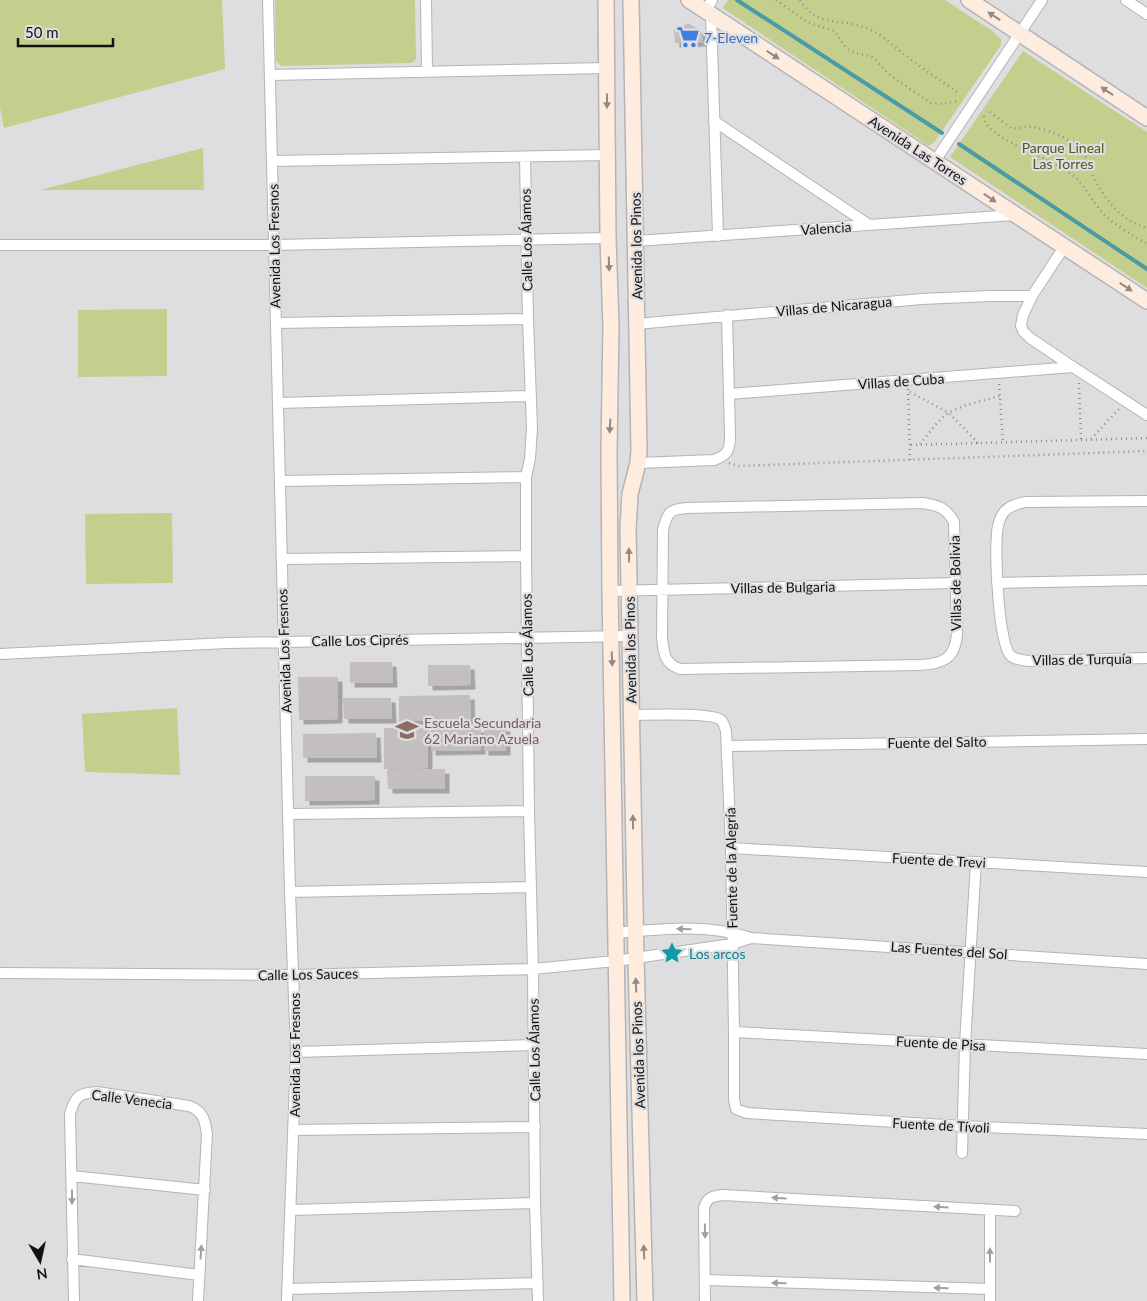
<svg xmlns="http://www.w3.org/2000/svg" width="1147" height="1301" font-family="Lato,sans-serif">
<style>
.green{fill:#c4cf8d}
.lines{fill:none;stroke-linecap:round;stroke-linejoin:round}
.stream{stroke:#4a9ba5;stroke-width:4}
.building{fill:#c2bfbe;filter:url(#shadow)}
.street-casing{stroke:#b4b4b6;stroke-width:12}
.secondary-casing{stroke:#b4b4b6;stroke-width:18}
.path{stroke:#8e8e90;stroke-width:2.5;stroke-dasharray:1 4;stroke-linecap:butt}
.street{stroke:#fff;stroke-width:10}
.secondary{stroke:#feeddf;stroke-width:15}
.oneway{fill:#948a83}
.oneway2{fill:#a0a0a1}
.labels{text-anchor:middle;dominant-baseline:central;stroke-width:4.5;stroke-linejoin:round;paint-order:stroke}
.shop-label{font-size:14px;fill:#366cbe;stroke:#dedee1;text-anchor:start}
.park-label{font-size:14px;fill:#51591f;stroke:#dedee1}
.street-label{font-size:14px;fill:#121213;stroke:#dedee1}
.education-label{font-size:14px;fill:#785e54;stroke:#dedee1;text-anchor:start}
.culture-label{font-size:14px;fill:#0d838f;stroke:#dedee1;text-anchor:start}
</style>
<defs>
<filter id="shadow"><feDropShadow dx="4.5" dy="4.5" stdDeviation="0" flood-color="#0004"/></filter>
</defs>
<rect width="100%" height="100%" fill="#dedee1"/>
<path class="green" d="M 0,0 L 222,0 L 225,69 L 4,128 L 0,108 Z
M 275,0 L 415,0 L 416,59 L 412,63 L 281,66 L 276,61 Z
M 728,0 L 945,0 L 994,32 L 995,34 L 1001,39 L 1001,45 L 934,143 L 929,146 L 724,9 L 723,7 Z
M 1023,51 L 1147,132 L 1147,288 L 950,157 Z
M 203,148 L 204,190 L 40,190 Z
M 167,309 L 167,376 L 78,377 L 78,310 Z
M 172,513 L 173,583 L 86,584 L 85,514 Z
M 177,708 L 180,775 L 85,772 L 82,714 Z"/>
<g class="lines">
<path class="stream" d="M 737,0 L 942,133
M 959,144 L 1147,269"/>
</g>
<path class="building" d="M 688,23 L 701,31 L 703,42 L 675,43 L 674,30 Z
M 350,662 L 392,662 L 393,683 L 350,683 Z
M 428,665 L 470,665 L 471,685 L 428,686 Z
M 298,677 L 338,677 L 338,719 L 299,720 Z
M 470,695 L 471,720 L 399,721 L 399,696 Z
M 343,698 L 391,698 L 392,719 L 344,719 Z
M 428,727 L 428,768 L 384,769 L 384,728 Z
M 484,727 L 506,727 L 506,751 L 484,751 Z
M 481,728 L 481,750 L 431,751 L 431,729 Z
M 376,733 L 377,758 L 303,758 L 303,734 Z
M 445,769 L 445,789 L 388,789 L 387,770 Z
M 305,776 L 375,776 L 375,800 L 305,801 Z"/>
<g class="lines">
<defs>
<path id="street" d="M 268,0 L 290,892 L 296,1052 L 287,1301
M 426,0 L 427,71
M 1126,0 L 1147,14
M 706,11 L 712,0
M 711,14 L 718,236
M 271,75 L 607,68
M 714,121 L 869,225
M 525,157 L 528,319 L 532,428 L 530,459 L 526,477 L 526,556 L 529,811 L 533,969 L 535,1203 L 538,1301
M 272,161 L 608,155
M 935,161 L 1042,0
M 636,241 L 1015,215
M 0,245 L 274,245 L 608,238
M 1064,247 L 1032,296 L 1023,315 L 1021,326 L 1023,331 L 1030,338 L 1073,367 L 1147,415
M 276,323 L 528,319
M 636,324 L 922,299 L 989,296 L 1032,296
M 730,394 L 1073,367
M 279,403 L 530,396
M 638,463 L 714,460 C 728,455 730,450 730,435 L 727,315
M 281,481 L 526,477
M 1147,501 L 1025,502 C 1018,504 1010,505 1004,512 C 1000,517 997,527 997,534 C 995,552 998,645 1011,656 C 1016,660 1023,660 1029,661 L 1147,658
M 922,503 C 937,505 947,508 954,522 L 957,634 C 955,659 943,664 919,665 L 680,669 C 664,663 664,654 662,638 L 663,530 C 667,513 669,509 687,508 Z
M 282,559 L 526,556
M 997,583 L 1147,580
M 610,591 L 956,583
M 0,654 L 228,643 L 630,636
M 631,715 C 646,715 712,712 721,720 C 724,723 725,728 726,731 L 731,848 L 734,1032 L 734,1100 L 736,1109 L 747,1113 L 963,1126 L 1147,1134
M 727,746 L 1147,739
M 289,814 L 529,811
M 731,848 L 1147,872
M 290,892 L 530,887
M 615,933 C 660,929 708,923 751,938 L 1147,964
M 0,973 L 293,975 L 533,969 L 615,961 L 732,944 L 751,938
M 734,1032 L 1147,1054
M 296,1052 L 533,1045
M 294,1130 L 535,1127
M 962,1153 L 965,1044 L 976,862
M 72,1176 L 205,1190
M 291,1210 L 535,1203
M 990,1210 L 990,1301
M 72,1259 L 199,1275
M 705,1280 L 990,1289
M 287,1289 L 538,1283
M 74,1301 L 70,1114 C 75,1096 79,1093 97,1092 L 189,1106 C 203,1111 205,1120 207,1134 L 198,1301
M 705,1301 L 704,1208 C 707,1197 713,1196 723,1195 L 1015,1211"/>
<path id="secondary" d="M 606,0 L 608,238 L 611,326 L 609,451 L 610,591 L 622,1301
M 631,0 L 639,450 L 638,463 L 630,494 L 628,529 L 636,958 L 645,1301
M 689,0 L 1147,301
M 969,0 L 1147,118"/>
</defs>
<use href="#street" class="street-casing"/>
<use href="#secondary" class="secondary-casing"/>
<path class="path" d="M 776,0 L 807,22 L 835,31 L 843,44 L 849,50 L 856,53 L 871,56 L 891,76 L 931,103 L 943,104 L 958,101
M 800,0 C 819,31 844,16 871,30 C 884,36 894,47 905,55 C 923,69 941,81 959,93
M 990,112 L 1011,128 C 1020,129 1029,125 1038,128 C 1052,131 1073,140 1082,152 C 1088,159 1089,168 1093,176 C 1105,200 1121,221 1147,228
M 984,116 L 985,123 C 1008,148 1044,154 1071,174 C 1084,183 1090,198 1100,210 C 1113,225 1131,234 1147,244
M 1079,383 L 1081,439
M 999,384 L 1003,442
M 908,389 L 910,460
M 910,392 L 949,413 L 978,443
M 1091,439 L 1119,409
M 920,444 C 929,434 938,419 950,412 C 965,404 983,401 1000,396
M 911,445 L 1147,438
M 729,463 L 739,466 L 1147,451"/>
<use href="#street" class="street"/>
<use href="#secondary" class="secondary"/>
</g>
<defs><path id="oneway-solid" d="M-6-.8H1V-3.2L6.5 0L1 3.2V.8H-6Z" transform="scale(1.25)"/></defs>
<g class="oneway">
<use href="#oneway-solid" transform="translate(994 16) rotate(-147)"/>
<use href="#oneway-solid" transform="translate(773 55) rotate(33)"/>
<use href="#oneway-solid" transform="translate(1107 91) rotate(-146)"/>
<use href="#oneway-solid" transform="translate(607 101) rotate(90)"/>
<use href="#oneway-solid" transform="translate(990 198) rotate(34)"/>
<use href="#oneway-solid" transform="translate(609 264) rotate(88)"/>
<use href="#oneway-solid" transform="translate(1126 287) rotate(33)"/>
<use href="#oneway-solid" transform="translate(610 426) rotate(93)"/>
<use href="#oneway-solid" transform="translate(629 555) rotate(-91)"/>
<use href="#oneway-solid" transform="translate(612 659) rotate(88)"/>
<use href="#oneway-solid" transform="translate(633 822) rotate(-91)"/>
<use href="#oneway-solid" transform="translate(636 985) rotate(-92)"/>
<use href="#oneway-solid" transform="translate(644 1252) rotate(-92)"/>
</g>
<g class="oneway2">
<use href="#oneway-solid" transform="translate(684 929) rotate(-178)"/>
<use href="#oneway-solid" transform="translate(72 1197) rotate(90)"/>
<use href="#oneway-solid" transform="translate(779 1198) rotate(-177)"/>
<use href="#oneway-solid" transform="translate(941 1207) rotate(-177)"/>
<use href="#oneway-solid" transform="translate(705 1231) rotate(89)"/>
<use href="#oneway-solid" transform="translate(201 1252) rotate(-86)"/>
<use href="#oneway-solid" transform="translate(990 1255) rotate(-90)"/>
<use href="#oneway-solid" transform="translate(779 1283) rotate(-178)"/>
<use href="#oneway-solid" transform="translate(941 1288) rotate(-178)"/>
</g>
<defs>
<symbol id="supermarket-bare" viewBox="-9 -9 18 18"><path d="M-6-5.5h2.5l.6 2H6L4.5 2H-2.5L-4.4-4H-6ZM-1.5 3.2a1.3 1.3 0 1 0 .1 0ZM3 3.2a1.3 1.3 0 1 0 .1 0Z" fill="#3f7fe0" stroke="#dedee1" stroke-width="2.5" paint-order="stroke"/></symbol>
<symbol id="school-bare" viewBox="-9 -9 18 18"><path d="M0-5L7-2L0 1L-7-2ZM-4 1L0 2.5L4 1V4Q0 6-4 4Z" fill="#8d6e63" stroke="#dedee1" stroke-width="2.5" paint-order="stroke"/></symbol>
<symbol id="sight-bare" viewBox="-9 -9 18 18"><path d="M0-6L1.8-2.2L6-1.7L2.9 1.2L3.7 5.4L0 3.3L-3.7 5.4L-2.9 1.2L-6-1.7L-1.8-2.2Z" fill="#0f9aa8" stroke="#dedee1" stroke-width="2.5" paint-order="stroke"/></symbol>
</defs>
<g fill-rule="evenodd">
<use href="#supermarket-bare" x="672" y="21" width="32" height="32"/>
<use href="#school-bare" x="391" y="714" width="32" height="32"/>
<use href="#sight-bare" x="656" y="937" width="32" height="32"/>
</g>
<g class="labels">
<g class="shop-label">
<text x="704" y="37">7-Eleven</text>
</g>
<g class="park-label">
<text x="1063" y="147">Parque Lineal<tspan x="1063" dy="16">Las Torres</tspan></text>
</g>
<g class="street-label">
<text transform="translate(918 150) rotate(33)">Avenida Las Torres</text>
<text transform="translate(826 228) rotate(-4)">Valencia</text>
<text transform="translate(526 240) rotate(-91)">Calle Los Álamos</text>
<text transform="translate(274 246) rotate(-91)">Avenida Los Fresnos</text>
<text transform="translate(636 246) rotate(-91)">Avenida los Pinos</text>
<text transform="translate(834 306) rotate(-5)">Villas de Nicaragua</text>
<text transform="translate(901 381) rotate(-4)">Villas de Cuba</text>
<text transform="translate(955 583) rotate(-91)">Villas de Bolivia</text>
<text transform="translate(783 587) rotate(-1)">Villas de Bulgaria</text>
<text transform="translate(360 640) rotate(-1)">Calle Los Ciprés</text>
<text transform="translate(527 645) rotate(-91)">Calle Los Álamos</text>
<text transform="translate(630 650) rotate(-91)">Avenida los Pinos</text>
<text transform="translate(284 651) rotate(-92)">Avenida Los Fresnos</text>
<text transform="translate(1082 659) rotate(-1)">Villas de Turquía</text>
<text transform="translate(937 742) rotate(-1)">Fuente del Salto</text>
<text transform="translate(939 860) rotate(3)">Fuente de Trevi</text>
<text transform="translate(731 868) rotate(-91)">Fuente de la Alegría</text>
<text transform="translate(949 950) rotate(4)">Las Fuentes del Sol</text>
<text transform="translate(308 974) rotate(-1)">Calle Los Sauces</text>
<text transform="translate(941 1043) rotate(3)">Fuente de Pisa</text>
<text transform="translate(534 1050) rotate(-91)">Calle Los Álamos</text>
<text transform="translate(294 1055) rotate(-90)">Avenida Los Fresnos</text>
<text transform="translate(638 1055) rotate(-92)">Avenida los Pinos</text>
<text transform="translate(132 1099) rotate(7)">Calle Venecia</text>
<text transform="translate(941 1125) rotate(3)">Fuente de Tívoli</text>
</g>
<g class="education-label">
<text x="424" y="722">Escuela Secundaria<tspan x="424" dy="16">62 Mariano Azuela</tspan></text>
</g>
<g class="culture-label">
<text x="689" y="953">Los arcos</text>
</g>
</g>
<g transform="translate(40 1261) rotate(171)" stroke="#dedee1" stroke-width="4" paint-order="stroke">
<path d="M0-4L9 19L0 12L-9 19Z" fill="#121213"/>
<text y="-8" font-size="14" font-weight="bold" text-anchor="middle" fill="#121213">N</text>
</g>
<path d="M18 38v8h95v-8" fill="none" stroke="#121213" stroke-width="2.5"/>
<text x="25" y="38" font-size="15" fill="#121213" stroke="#dedee1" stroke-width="4" paint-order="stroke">50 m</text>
</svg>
